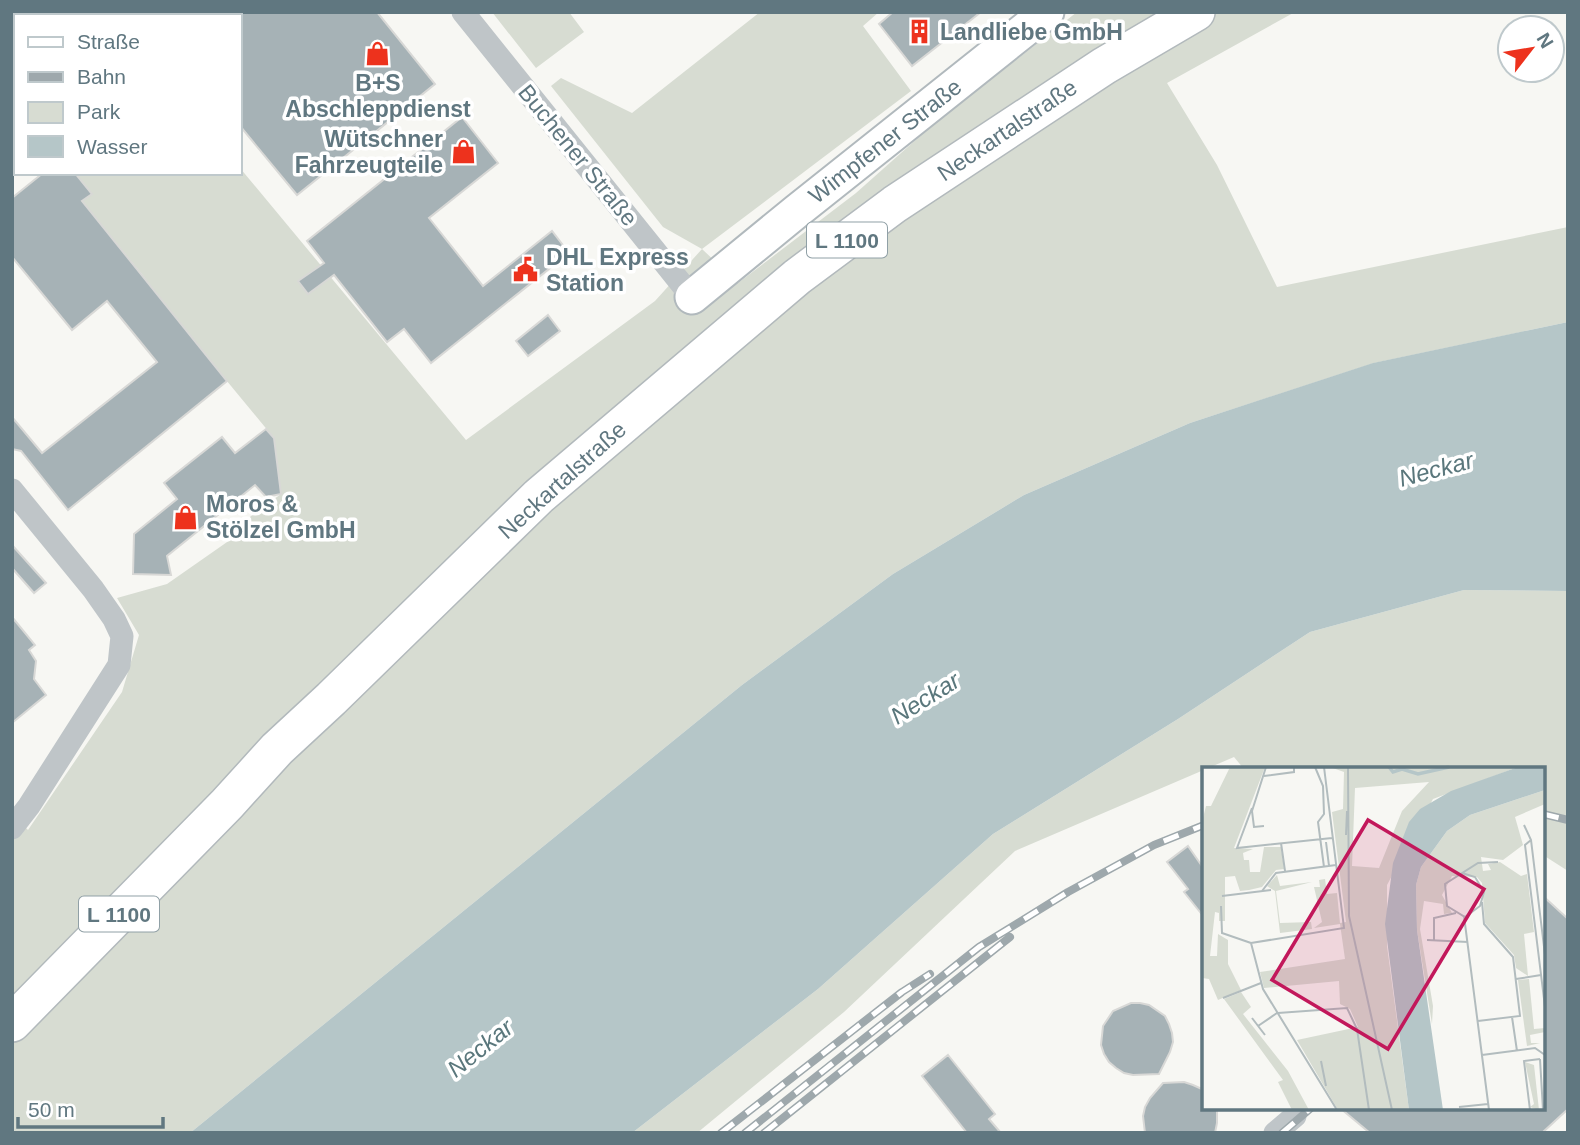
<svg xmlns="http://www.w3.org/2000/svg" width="1580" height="1145" font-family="Arial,sans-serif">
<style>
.green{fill:#d7dcd2}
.water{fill:#b5c6c8}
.building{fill:#a6b2b6;stroke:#d8d8d6;stroke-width:2}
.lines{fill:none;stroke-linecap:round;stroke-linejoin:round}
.secondary-casing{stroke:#b1b9bd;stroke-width:37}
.primary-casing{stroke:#b2b9bc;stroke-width:40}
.street{stroke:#bfc5c8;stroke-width:23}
.secondary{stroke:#fff;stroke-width:33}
.primary{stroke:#fff;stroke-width:37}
.rail-casing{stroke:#9ea8ac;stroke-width:8}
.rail{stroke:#fff;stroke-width:5;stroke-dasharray:16;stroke-linecap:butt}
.labels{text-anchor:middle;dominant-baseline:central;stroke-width:7;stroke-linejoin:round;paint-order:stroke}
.shield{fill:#fff;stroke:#90a0a6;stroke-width:2}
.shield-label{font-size:21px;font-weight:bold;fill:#607780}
.poi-label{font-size:23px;font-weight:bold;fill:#607780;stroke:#fff;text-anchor:start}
.street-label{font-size:23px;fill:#607780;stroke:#fff}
.water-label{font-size:24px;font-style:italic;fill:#5a777c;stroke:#fff}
.inset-river{fill:none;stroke:#b5c6c8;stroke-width:3.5}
.inset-road{fill:none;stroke:#b2bcbe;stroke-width:2}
.view{fill:#c2185b;fill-opacity:0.15;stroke:#c2185b;stroke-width:3.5}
.inset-edge{fill:none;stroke:#607780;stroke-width:3.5}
</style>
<rect width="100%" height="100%" fill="#f7f7f3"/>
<path class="green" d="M 12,12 L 110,12 L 113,16 L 16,16 L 16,102 L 12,98 Z
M 492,12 L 569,12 L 584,32 L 536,68 Z
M 760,12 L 879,12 L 863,26 L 911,91 L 702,249 L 738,283 L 856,193 L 928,129 L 1077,12 L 1295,12 L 1167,83 L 1217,165 L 1277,287 L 1568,227 L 1568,322 L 1374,363 L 1190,423 L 1024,495 L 893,574 L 742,685 L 190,1133 L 12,1133 L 12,814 L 28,830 L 122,692 L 139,635 L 117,598 L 167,584 L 230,540 L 247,534 L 243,522 L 281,494 L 274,438 L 193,340 L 141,273 L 82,201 L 92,193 L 75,173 L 240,173 L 240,168 L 466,440 L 655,301 L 702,249 L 663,227 L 551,86 L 561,78 L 632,113 Z
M 1464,590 L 1568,591 L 1568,871 L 1543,855 L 1543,769 L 1244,769 L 1234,757 L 1015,851 L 844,1012 L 697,1133 L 632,1133 L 818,989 L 993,834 L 1178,719 L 1310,632 Z"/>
<path class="water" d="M 1568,322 L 1568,591 L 1464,590 L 1310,632 L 1178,719 L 993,834 L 818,989 L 632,1133 L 190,1133 L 742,685 L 893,574 L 1024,495 L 1190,423 L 1373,363 Z"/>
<path class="building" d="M 240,12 L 377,12 L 435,84 L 297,195 L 240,126 Z
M 893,12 L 981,12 L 912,66 L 879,24 Z
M 462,117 L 498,163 L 429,218 L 483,286 L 552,231 L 569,253 L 431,363 L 404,329 L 387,342 L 334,275 L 308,294 L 298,281 L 324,263 L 307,241 Z
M 43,173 L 75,173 L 92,194 L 82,201 L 227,381 L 68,510 L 21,451 L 12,449 L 12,417 L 42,453 L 157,362 L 107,301 L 72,330 L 12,257 L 12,198 Z
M 548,315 L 560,331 L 528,356 L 516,341 Z
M 266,429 L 274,438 L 281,494 L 266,497 L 255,485 L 167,556 L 171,575 L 133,574 L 134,534 L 177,499 L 164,483 L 222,437 L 235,453 Z
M 12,545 L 46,583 L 34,593 L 12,568 Z
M 12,617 L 35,645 L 29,650 L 36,661 L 34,679 L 46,695 L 12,723 Z
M 1188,846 L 1204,869 L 1204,917 L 1184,892 L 1188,889 L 1167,862 Z
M 1543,896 L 1568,919 L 1568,1109 L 1543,1132 L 1540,1133 L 1370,1133 L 1340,1108 L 1543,1108 Z
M 1131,1003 L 1140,1003 L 1149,1005 L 1165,1016 L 1169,1024 L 1172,1033 L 1173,1042 L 1170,1052 L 1159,1074 L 1133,1075 L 1124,1073 L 1116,1068 L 1109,1062 L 1104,1054 L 1101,1045 L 1103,1026 L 1113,1011 Z
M 948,1055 L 995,1114 L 989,1119 L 1001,1133 L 967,1133 L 922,1076 Z
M 1184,1082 L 1193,1085 L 1204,1090 L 1204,1108 L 1217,1108 L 1217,1123 L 1215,1133 L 1145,1133 L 1143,1116 L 1145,1107 L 1150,1098 L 1163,1083 Z"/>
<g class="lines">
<defs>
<path id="secondary" d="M 692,297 L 797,211 L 1047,12"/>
<path id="primary" d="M 12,1023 L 227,804 L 277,749 L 331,699 L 539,496 L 797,277 L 895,204 L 1104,66 L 1196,12"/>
</defs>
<use href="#secondary" class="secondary-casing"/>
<use href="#primary" class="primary-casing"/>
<path class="street" d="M 463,12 L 692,297
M 12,490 L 93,589 L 114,619 L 122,636 L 119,665 L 29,806 L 12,828
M 1275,1133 L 1295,1116"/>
<use href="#secondary" class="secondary"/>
<use href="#primary" class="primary"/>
<defs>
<path id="rail" d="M 1543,814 L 1568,820
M 721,1133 L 902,992 L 930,974
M 745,1133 L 979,947 L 1068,892 L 1154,845 L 1204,825
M 764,1133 L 1010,937
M 1282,1133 L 1311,1108"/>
</defs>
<use href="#rail" class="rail-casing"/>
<use href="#rail" class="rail"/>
</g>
<defs>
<symbol id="building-bare" viewBox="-9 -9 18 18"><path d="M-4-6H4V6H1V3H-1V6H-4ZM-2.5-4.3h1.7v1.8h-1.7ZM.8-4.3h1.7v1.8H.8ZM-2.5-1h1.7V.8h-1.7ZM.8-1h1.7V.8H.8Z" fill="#ed321d" stroke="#fff" stroke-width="2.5" paint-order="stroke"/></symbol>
<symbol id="shop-bare" viewBox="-9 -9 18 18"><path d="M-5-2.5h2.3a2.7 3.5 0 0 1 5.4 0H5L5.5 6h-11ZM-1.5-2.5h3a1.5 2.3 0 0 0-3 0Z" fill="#ed321d" stroke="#fff" stroke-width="2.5" paint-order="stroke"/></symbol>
<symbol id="civic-bare" viewBox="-9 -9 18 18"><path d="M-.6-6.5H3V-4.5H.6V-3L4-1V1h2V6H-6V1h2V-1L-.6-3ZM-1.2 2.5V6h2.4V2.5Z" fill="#ed321d" stroke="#fff" stroke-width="2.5" paint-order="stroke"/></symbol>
</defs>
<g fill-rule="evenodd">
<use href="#building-bare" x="902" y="14" width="35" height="35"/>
<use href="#shop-bare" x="360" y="36" width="35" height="35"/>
<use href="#shop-bare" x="446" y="134" width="35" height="35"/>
<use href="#civic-bare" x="508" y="252" width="35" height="35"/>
<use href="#shop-bare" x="168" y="500" width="35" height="35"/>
</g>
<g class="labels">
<g class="shield">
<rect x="807" y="222.5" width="80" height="35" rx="5"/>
<rect x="79" y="896.5" width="80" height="35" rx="5"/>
</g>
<g class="shield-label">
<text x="847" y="240">L 1100</text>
<text x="119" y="914">L 1100</text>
</g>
<g class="poi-label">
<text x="940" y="32">Landliebe GmbH</text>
<text x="378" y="83" text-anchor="middle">B+S<tspan x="378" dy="26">Abschleppdienst</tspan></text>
<text x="443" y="139" text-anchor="end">Wütschner<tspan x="443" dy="26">Fahrzeugteile</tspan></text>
<text x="546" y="257">DHL Express<tspan x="546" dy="26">Station</tspan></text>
<text x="206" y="504">Moros &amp;<tspan x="206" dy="26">Stölzel GmbH</tspan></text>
</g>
<g class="street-label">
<text transform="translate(1007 130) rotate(-34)">Neckartalstraße</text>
<text transform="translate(885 141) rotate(-38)">Wimpfener Straße</text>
<text transform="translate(578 155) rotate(51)">Buchener Straße</text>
<text transform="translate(562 480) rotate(-42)">Neckartalstraße</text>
</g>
<g class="water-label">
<text transform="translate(1436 469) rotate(-15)">Neckar</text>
<text transform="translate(925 698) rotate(-32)">Neckar</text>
<text transform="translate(480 1048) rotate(-39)">Neckar</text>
</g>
</g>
<g transform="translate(1202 767)">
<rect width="343" height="343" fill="#f7f7f3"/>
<path d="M 28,0 L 63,0 L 32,81 L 51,82 L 41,86 L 42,93 L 47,93 L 48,105 L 58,105 L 62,80 L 79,80 L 82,102 L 74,103 L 60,120 L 47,123 L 38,124 L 33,109 L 23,110 L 23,154 L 17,154 L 17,146 L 13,145 L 8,189 L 15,189 L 16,167 L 26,173 L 26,197 L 39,223 L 16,233 L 7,212 L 0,211 L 0,55 L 4,39 L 9,39 ZM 128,0 L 316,0 L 231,32 L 185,118 L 185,179 L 207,343 L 136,343 L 95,273 L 156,260 L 148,242 L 138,237 L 137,214 L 62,221 L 58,205 L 143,192 L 138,157 L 112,161 L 120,155 L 112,120 L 118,120 L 117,113 L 123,112 L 125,127 L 135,126 L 138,156 L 144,155 L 130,45 L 141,42 L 142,5 ZM 227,15 L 200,44 L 177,101 L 150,99 L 153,21 ZM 343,23 L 343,37 L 313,50 L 321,78 L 301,93 L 279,90 L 281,104 L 289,103 L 286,97 L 298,95 L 319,109 L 325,107 L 332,165 L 322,167 L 326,209 L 314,201 L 312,188 L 283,156 L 280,116 L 275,110 L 250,109 L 240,128 L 250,146 L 242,147 L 241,137 L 222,134 L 218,162 L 231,239 L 230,257 L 215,163 L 214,118 L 219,100 L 245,64 L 268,48 ZM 75,108 L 78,119 L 110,115 L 74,124 L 78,156 L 109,155 L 110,162 L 78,166 L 73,124 L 65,119 ZM 327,212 L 332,262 L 343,261 L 343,265 L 328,268 L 329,276 L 338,276 L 325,279 L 316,213 ZM 39,225 L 49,240 L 41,247 L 86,304 L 107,343 L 90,343 L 76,315 L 81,313 L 22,232 ZM 323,295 L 332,298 L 337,343 L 328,340 L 332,337 Z" fill="#d7dcd2" fill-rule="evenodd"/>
<path d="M 316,0 L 343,0 L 343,23 L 268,48 L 245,64 L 219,100 L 214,118 L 215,163 L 241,343 L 207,343 L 183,157 L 191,96 L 207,55 L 218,42 L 249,24 Z" fill="#b5c6c8"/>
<path class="inset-river" d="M 187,0 L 191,5 L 200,2 L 216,7 L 247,0"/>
<path class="inset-road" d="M 113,0 L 121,19 L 122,47 L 116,55 L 122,100M 146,0 L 147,149 L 190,343M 62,9 L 92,5 L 92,0M 50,41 L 35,81 L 130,71M 322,58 L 329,73 L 343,188M 62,59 L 52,60 L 50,44 L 64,0M 144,68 L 145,44M 329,73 L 323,78 L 343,240M 124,75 L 127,99M 79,76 L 83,104M 260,106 L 273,110 L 282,125 L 278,139 L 263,150 L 245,139 L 243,117 L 276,96 L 296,95M 60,124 L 74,106 L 134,98M 20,129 L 69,123M 19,139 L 20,166 L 49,176M 262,149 L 287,343M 225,173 L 266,175M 232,173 L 232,151 L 254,146M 49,176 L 142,161 L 122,0M 49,176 L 61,222 L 135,343M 314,212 L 339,208M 21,231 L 59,216M 76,246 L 145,241 L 155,262 L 167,343M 310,250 L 315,284M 50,251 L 63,268M 276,254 L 318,249 L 311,190 L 282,157 L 280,135M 56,259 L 75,246M 280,288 L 333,281 L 343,288M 338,292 L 341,343M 119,294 L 124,319M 257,340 L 286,337M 328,343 L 322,294 L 338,292"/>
<path class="view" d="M 166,53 L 282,122 L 186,282 L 70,213 Z"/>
<rect width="343" height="343" class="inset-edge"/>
</g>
<rect width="1580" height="1145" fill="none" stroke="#607780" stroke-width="28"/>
<rect x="14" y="14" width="228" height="161" fill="#ffffff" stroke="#bfc9cc" stroke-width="2"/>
<rect x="28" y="37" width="35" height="10" fill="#ffffff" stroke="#bfc9cc" stroke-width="2"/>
<text x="77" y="49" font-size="21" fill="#607780">Straße</text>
<rect x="28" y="72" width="35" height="10" fill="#9ea8ac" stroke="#bfc9cc" stroke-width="2"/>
<text x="77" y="84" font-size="21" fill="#607780">Bahn</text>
<rect x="28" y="102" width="35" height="21" fill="#d7dcd2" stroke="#bfc9cc" stroke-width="2"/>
<text x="77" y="119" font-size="21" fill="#607780">Park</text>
<rect x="28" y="136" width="35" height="21" fill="#b5c6c8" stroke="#bfc9cc" stroke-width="2"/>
<text x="77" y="154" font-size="21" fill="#607780">Wasser</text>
<g transform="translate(1531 49) rotate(59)"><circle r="33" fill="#ffffff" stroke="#bfc9cc" stroke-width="2"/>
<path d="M0-5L12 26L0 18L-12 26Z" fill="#ed321d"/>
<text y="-10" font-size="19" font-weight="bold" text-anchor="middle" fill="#607780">N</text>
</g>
<path d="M18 1117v10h145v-10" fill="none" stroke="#607780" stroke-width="3.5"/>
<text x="28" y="1117" font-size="21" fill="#607780" stroke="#ffffff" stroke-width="5" paint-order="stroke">50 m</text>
</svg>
